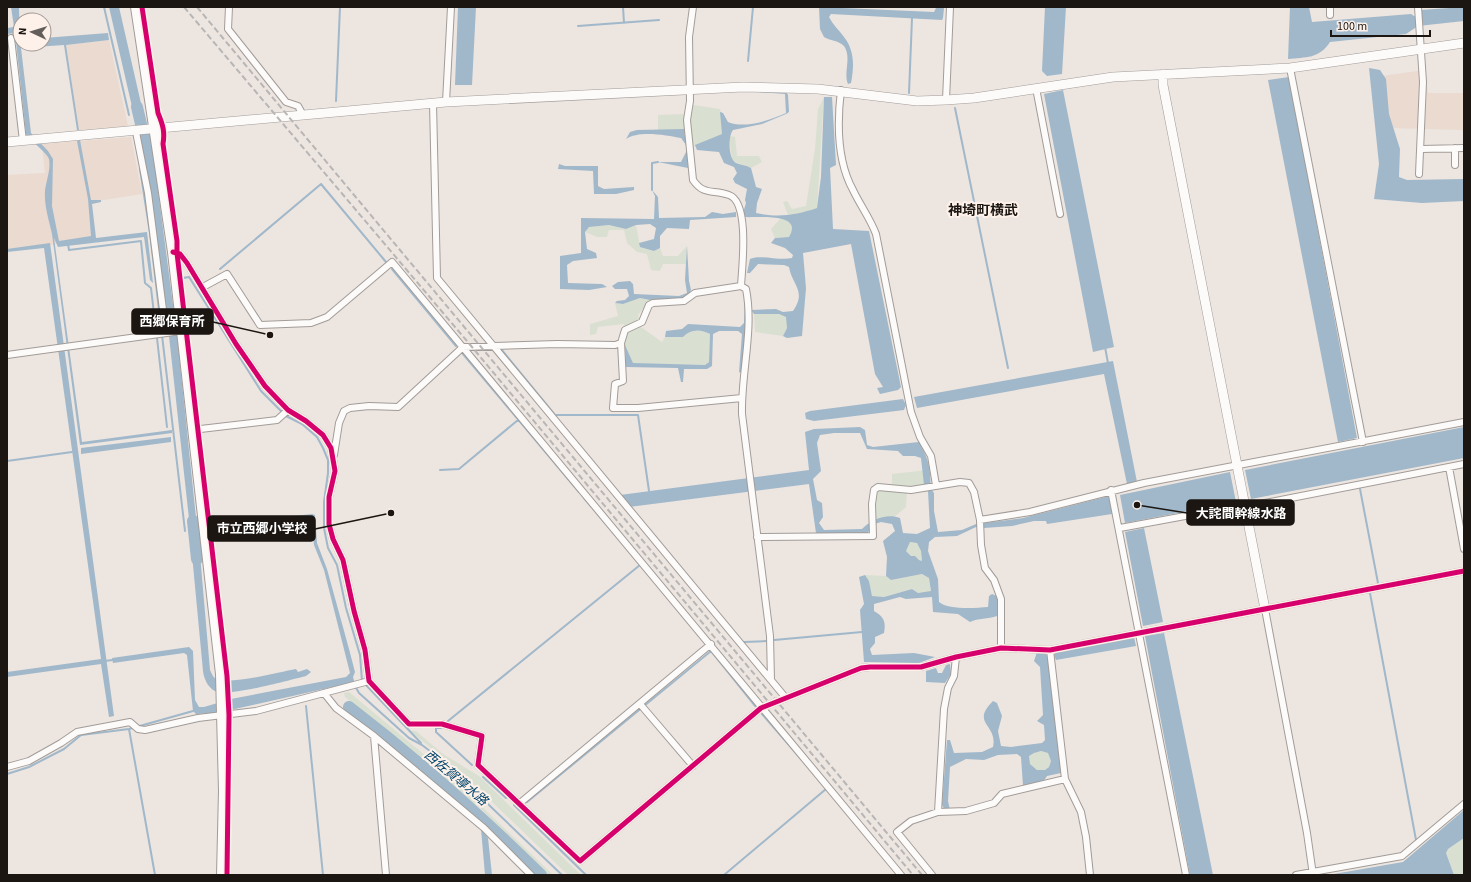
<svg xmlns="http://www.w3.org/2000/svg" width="1471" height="882" font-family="'Source Sans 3','Noto Sans JP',sans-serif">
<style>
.commercial{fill:#eadad0}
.green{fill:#dae0d1}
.water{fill:#a0b8ca;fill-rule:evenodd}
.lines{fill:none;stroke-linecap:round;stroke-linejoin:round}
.stream{stroke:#a0b8ca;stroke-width:2}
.river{stroke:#a0b8ca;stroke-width:12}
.street-casing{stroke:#a29c98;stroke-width:8}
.secondary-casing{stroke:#a29c98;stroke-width:10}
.primary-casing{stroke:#a29c98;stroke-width:12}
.street{stroke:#fcfbfa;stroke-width:6}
.secondary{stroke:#fcfbfa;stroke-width:9}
.primary{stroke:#fcfbfa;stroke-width:10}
.rail{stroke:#b8b6b5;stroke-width:2;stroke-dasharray:6 3;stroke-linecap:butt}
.cycleway-casing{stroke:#fef1ea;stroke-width:8}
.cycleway{stroke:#d6006c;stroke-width:5}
.labels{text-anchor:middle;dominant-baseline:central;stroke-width:4;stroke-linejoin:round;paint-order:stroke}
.water-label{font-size:13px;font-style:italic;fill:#00456b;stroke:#fef1ea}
.quarter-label{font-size:14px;font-weight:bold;fill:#1b1612;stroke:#fef1ea}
.leader{fill:none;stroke:#1b1612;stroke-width:1.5}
.callout-dot{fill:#1b1612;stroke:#fef1ea;stroke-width:1.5}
.callout{fill:#1b1612;stroke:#1b1612;stroke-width:1.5}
.callout-label{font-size:13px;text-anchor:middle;font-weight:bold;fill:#fff}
</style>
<rect width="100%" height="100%" fill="#ede5e0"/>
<path class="commercial" d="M 109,40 L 128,126 L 79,130 L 66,45 Z
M 1425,70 L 1428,93 L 1464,93 L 1464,130 L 1390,128 L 1382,76 Z
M 131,137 L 142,194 L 91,202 L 95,239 L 7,251 L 7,175 L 45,173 L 42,144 Z"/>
<path class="green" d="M 824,97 L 817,208 L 795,215 L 788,215 L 783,202 L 787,201 L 792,209 L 806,206 L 815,149 L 818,109 Z
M 687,104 L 720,109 L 725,129 L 722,144 L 688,147 L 681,132 L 658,131 L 658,115 L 685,114 Z
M 729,136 L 735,137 L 737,156 L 759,156 L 762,162 L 751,168 L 735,162 L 732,160 Z
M 781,218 L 789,221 C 793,227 793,231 789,237 L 775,238 L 771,229 Z
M 609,225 L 626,229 L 636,225 L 640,246 L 654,251 L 660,248 L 663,256 L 678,256 L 687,246 L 686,264 L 663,264 L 660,271 L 651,270 L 647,254 L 637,252 L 627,243 L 624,230 L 609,230 L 607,237 L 597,237 L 585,232 L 589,227 Z
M 640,298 L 650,300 L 638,315 L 641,327 L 662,342 L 665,337 L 683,337 C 691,329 700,329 710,334 L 709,362 L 705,365 L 620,364 L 618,348 L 624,324 L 598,327 L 596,334 L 590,335 L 590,324 L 618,316 L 615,303 L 623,304 Z
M 754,314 L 779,314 L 787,317 L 787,328 L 783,336 L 755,332 Z
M 927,470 L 930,492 L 907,492 L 906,507 L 893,518 L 870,521 L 871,486 L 892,486 L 892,474 Z
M 910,542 L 917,543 L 921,551 L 922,561 L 911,556 L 906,551 Z
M 922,574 L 929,578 L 931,592 L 918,593 L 912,589 L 884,597 L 872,596 L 869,581 L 865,575 L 886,576 L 891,580 Z
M 349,692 L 450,776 L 553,875 L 547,875 L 481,809 L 345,697 L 344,693 Z
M 410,731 L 416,731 L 443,754 L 479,776 L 581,875 L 568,875 L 463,774 Z
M 1041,751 L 1048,753 L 1051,761 L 1049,767 L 1045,770 L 1037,770 L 1030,764 L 1029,756 L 1033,753 Z
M 1464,838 L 1464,875 L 1454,875 L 1446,853 L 1448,849 Z"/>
<path class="water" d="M 11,7 L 19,7 L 20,44 L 44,44 L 44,38 L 108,33 L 109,40 L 66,45 L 79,130 L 77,130 L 64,45 L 21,48 L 31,133 L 48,151 L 53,159 L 52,206 L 59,241 L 91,236 L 88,199 L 77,141 L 80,140 L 91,200 L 101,200 L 101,202 L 92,204 L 96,238 L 147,232 L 153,283 L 150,280 L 144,237 L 58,247 L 54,238 L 82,442 L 172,430 L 172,433 L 80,445 L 52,234 C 49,220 44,206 45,191 C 46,181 51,170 49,159 C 48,154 31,141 26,134 L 15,33 L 7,34 L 7,28 L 14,27 Z
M 109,7 L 119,7 L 145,121 L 141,124 L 136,124 Z
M 458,7 L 476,7 L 472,85 L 455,85 Z
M 819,7 L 934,12 L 936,8 L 944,8 L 943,18 L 942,20 L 831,14 L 829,17 C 833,25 839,30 844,37 C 855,51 854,67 851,83 L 848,84 C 843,73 852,57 844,46 C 838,40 830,41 824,37 L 820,29 Z
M 1045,7 L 1066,7 L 1062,74 L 1047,76 L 1042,71 Z
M 1290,7 L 1309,7 L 1312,22 L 1411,14 L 1414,16 L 1420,15 L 1420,10 L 1464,7 L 1464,21 L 1418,26 L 1406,34 L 1330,42 C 1319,59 1306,57 1288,59 Z
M 1369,68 L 1380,70 L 1386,79 L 1389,114 L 1400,149 L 1399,177 L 1407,180 L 1464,179 L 1464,201 L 1422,203 L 1374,199 L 1379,164 Z
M 1289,77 L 1357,438 L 1338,442 L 1268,80 Z
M 1063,90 L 1114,347 L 1093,352 L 1044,94 Z
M 759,92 L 786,92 L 788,95 L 789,112 L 786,114 L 762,124 L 733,130 C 728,136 728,159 736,163 C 741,165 746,165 751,168 L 756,187 L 762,189 L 757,203 L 756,213 C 779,218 796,215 817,208 L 821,177 L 824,97 L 832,97 L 836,165 L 830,168 L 833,229 L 869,231 L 901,387 L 898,390 L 880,394 L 877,388 L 883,387 L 875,374 L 851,244 L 803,253 L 806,288 L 802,336 L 787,338 L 783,336 L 787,328 L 786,317 L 779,314 L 754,314 L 752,311 L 752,310 L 776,309 L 783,312 L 793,311 C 807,291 792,285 789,267 L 784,265 L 758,264 L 750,273 L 747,273 L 750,259 C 759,254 780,261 792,258 L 793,255 L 785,248 L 771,243 L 775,238 L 789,237 C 804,212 758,218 744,217 L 743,213 L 746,203 L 745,200 L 747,189 L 735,183 L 733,179 L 737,173 L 734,167 L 724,163 L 719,152 L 697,150 L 695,145 L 722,134 L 720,112 L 723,113 L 728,122 C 744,129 771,120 786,113 L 785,94 Z
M 684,129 L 686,145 L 681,138 C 667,135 638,130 626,139 L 630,132 L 637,130 Z
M 144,138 L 150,141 L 155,167 L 176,328 L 168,329 L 140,139 Z
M 687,150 L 688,168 L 658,162 L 681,162 Z
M 559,164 L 565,166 L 598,166 L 598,186 L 604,189 L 634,187 L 634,190 L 616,194 L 594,194 L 593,171 L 558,169 Z
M 652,190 L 658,197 L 659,218 L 705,217 L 712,212 L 723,214 L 736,212 L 736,217 L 690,220 L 689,229 L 667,228 L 660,236 L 660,248 L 654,251 L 640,247 L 639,243 L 654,239 L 656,228 L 650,224 L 636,225 L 626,229 L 609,225 L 589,227 L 585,232 L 587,249 L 596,253 L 597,258 L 573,261 L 567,265 L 568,283 L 602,284 L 607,287 L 589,290 L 560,289 L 560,256 L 581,253 L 581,218 L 654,219 L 655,196 Z
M 50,243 L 114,716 L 109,717 L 101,664 L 7,677 L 7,672 L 101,659 L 44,248 L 7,252 L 7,249 Z
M 687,246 L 689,281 L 691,290 L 688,296 L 681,299 L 650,300 L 640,298 L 623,304 L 615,303 L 617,301 L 625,300 L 629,296 L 627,289 L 615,289 L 612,286 L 618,282 L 630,281 L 633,284 L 634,294 L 679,296 L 687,293 L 685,280 Z
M 745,297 L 747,312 L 742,373 L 739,372 L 742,334 L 738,331 L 719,331 L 713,334 L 712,366 L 707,369 L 684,369 L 683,382 L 681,382 L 678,368 L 626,367 L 625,345 L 633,363 L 705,365 L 709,362 L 710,334 C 700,329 691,329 683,337 L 665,337 L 666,331 L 682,329 L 688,324 L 740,327 L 744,323 Z
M 177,335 L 198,537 L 191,537 L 169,336 Z
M 1113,361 L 1137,482 L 1127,484 L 1104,374 L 917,408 L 914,397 Z
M 903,399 L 906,405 L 904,410 L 814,421 L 806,419 L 805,413 L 810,411 Z
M 860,427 L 865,430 L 867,445 L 873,447 L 919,442 C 930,462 930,468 931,489 L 934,493 L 934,511 L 938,532 L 962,530 L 976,524 L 1023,518 L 1109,496 L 1112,514 L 1047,524 L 1046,521 L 1034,521 L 1012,526 L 984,528 L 976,527 L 957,536 L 935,537 L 929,542 L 928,551 L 938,579 L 939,602 C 948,610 975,608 988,607 L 989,596 L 992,594 L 997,596 L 997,616 C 988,619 978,618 970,622 L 958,614 L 933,612 L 932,597 L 906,599 L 900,597 L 874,604 L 874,611 C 884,617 886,621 884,633 L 875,637 L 875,643 L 870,649 L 872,655 L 914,653 L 935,657 L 919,663 L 864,662 L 860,610 L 864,604 L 859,577 L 865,575 L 869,581 L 872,596 L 884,597 L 912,589 L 918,593 L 931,591 L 929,578 L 922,574 L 891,580 L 886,576 L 887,557 L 883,541 L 895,531 L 892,524 L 881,522 L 871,525 L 870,530 L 867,533 L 816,533 L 809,484 L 629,507 L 620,495 L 809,470 L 805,432 L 814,429 ZM 834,433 L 860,433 L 867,449 L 898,451 L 903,456 L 915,456 L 921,458 L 924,485 L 927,486 L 928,491 L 930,528 L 917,534 L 903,533 L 900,518 C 887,513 872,519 862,529 L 824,530 L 819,523 L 823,517 L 822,503 L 817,500 L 813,479 L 821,471 L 817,443 L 820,435 ZM 910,542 L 917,543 L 921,551 L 922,561 L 919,560 L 915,556 L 911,556 L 906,551 Z
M 1464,427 L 1464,458 L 1251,499 L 1245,470 Z
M 171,437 L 171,442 L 81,454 L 81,448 Z
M 1230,472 L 1236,502 L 1125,523 L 1120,495 Z
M 312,514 L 315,515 L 317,543 L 327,569 L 349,649 L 355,672 L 353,677 L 355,684 L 350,683 L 217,713 L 196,714 L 193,711 L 187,655 L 184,653 L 113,663 L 112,658 L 189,647 L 193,651 L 195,700 L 199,707 L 204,707 L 231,699 L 346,677 L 350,673 L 324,570 L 314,545 L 311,521 L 227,533 L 213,537 L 211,522 L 226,523 Z
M 1144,528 L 1163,622 L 1143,626 L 1125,532 Z
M 199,543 L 210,670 C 212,674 213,678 217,679 C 232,685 279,672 296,669 L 298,672 L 307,669 L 311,672 L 306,676 C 290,680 231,696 218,692 C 209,690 204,680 203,671 L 191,544 Z
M 1164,633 L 1213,875 L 1190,875 L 1145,636 Z
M 1134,637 L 1136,646 L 1056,660 L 1054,655 L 1056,652 Z
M 1037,652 L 1045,653 L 1048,657 L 1061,773 L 1047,776 L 1043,782 L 1023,786 L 1021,757 L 1017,754 L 998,755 L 984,760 L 966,759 L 950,767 L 948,801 L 950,810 L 945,810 L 942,805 L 947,740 L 950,740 L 954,753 L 982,752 L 993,747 C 998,724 970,724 993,701 L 997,703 L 1002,716 L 998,731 L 1001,746 L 1011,747 L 1042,743 L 1045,740 L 1044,725 L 1037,721 L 1043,715 L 1040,667 L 1034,661 ZM 1041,751 L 1048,753 L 1051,761 L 1049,767 L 1045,770 L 1037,770 L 1030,764 L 1029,756 L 1034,753 Z
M 950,664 L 951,674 L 945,683 L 926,682 L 926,671 L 936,668 L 938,673 L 942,673 L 946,665 Z
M 1464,810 L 1464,838 L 1448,849 L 1446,853 L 1454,875 L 1328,875 L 1403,862 Z
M 481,829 L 488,838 L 492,875 L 485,875 Z"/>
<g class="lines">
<path class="stream" d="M 104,7 L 129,115
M 623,7 L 624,23
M 578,26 L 659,20
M 748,61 L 753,7
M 909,93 L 912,18
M 336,101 L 340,7
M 955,108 L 1008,368
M 140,169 L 150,233 L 185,531
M 652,190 L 652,163 L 658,162
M 68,244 L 69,250 L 141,241 L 145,283 L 151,288 L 156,331
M 220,269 L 321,184 L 386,262
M 392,269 L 456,346
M 183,278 L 189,277 L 261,391 L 286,416 L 302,424 L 317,437 L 323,448 L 328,460 L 328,473 L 324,502 L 324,528 L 328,548 L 337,565 L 346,608 L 360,655 L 362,681
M 157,338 L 167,427
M 1105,347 L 1108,363
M 501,349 L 555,415 L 638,415 L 649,491
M 463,354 L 579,492
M 7,461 L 72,452
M 440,470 L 459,469 L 518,420
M 1360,489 L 1378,583
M 584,498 L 618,538
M 1370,593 L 1416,840
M 774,640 L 862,632
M 744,642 L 767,641
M 104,661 L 113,660
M 365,684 L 421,743
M 355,686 L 359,693 L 409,738 L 422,745 L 443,761 L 562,875
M 306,706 L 323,875
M 762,714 L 802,760
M 448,721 L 640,565
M 441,728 L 436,728 L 436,732 L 472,765
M 129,729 L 155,875
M 7,774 L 29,767 L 64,749 L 81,735 L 129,729 L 193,711
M 483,777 L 506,798
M 527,802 L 711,651 L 755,706
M 514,805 L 586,875
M 724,875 L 826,789"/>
<path class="river" d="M 137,107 L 148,154
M 193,521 L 197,559
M 349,707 C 417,759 480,815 541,875"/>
<defs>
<path id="street" d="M 229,7 L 228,29 L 286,102 L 298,106 L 303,115
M 693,7 L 689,37 L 690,101 L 687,120 L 693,180 C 704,196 713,189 729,195 C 750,202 742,268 741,286
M 1330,7 L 1330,15
M 1418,7 L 1423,82 L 1419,174
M 11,38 L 23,141
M 1290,68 L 1363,442
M 1036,88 L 1060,214
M 841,90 C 837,123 837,161 853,190 C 860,205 870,218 876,234 L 911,412 L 920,437 L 931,456 L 936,485
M 946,100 L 950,7
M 446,102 L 451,7
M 433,103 L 437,278 L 785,697
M 136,132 L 148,193 L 166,333
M 1422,149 L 1464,148
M 1455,165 L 1455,148
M 173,252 L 180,254 L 187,263 L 236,344 L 265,386 L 288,410 L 306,421 L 323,435 L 331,448 L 335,471 L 329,497 L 329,524 L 333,539 L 343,560 L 354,611 L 365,650 L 369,681 L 409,724 L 442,724 L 482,736 L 478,765 L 580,861 L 761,708 L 861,668 L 870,667 L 921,667 L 956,657 L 1001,648 L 1050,650 L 1464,571
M 203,287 L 227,274 L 260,325 L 311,323 L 327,317 L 392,262 L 901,875
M 621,343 L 623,381 L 615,384 L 613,408 L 638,408 L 742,398
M 7,355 L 181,331
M 192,430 L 277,420 L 288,410
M 334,455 L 339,423 L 344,411 L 350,408 L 369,406 L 398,407 L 463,347 L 557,344 L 615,345 L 621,343 L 625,330 L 642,322 L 649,305 L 653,303 L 684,301 L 695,293 L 741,286 L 746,289 C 754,329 741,373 742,414 L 770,636 L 771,680
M 1449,467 L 1464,549
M 1111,490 L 1186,875
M 980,520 L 1030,512 L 1144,483 L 1464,422
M 1120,528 L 1239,506 L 1245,507 L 1464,464
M 757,537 L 873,536 L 872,504 L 874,490 L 878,487 L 911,490 L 960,482 L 969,483 L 974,492 L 980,520 L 981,545 L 985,568 L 994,580 L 1001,599 L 1001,648
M 1265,609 L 1307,833 L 1313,875
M 1050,650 L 1065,779 L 1081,812 L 1086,837 L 1090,875
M 324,693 L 336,708 L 374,736 L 484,828 L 531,875
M 640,704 L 693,766
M 374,736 L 386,875
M 7,767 L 29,761 L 61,743 L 77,732 L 130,722 L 138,729 L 145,730 L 198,718 L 256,711 L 369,681
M 520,803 L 711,644
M 938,812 L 944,709 L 948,688 L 954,676 L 956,657
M 932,875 L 897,832 L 911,821 L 938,812 L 966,811 L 994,803 L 1002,794 L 1065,779
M 1296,875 L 1402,856 L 1464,804"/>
<path id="secondary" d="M 1163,74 L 1163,85 L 1265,609
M 7,142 L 446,102 L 743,87 L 818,89 L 917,101 L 946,100 L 974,98 L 1113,77 L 1290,68 L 1464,43"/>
<path id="primary" d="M 136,7 L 173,252 L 221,674 L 224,791 L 222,875"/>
</defs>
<use href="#street" class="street-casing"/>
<use href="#secondary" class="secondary-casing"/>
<use href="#primary" class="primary-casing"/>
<use href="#street" class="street"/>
<use href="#secondary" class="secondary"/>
<use href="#primary" class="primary"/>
<path class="rail" d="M 184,7 L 472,347 L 913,875
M 197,7 L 922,875"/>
<defs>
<path id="cycleway" d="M 142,7 L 158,113 C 163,125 165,132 163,144 L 177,241 L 177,253 L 227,676 L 229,715 L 227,875
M 173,252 L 180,254 L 187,263 L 236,344 L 265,386 L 288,410 L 306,421 L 323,435 L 331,448 L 335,471 L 329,497 L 329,524 L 333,539 L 343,560 L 354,611 L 365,650 L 369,681 L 409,724 L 442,724 L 482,736 L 478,765 L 580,861 L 761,708 L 861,668 L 870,667 L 921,667 L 956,657 L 1001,648 L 1050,650 L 1464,571"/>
</defs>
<use href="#cycleway" class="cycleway-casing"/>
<use href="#cycleway" class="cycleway"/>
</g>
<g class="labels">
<g class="water-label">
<text transform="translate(456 778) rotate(40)">西佐賀導水路</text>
</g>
<g class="quarter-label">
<text x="983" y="211">神埼町横武</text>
</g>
</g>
<path class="leader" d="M270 335L213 322M1137 505L1187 513M391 513L315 529"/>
<g class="callout-dot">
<circle cx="270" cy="335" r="4"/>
<circle cx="1137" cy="505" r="4"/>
<circle cx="391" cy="513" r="4"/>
</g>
<g class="callout">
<rect x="132" y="309" width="81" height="25" rx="4"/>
<rect x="1187" y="500" width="107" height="25" rx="4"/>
<rect x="208" y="516" width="107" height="25" rx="4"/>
</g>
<g class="callout-label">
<text x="172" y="326">西郷保育所</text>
<text x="1241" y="518">大詫間幹線水路</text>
<text x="262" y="533">市立西郷小学校</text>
</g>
<rect width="1471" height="882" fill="none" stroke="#1b1612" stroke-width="16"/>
<g transform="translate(32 32) rotate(274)"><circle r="19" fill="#fef1ea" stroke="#a39994"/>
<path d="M0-3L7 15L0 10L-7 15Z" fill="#645e5a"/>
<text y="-6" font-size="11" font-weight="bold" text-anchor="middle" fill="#1b1612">N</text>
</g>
<path d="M1331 30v6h99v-6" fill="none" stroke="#1b1612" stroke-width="2"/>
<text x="1337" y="30" font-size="12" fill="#1b1612" stroke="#fef1ea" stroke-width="3" paint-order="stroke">100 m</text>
</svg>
